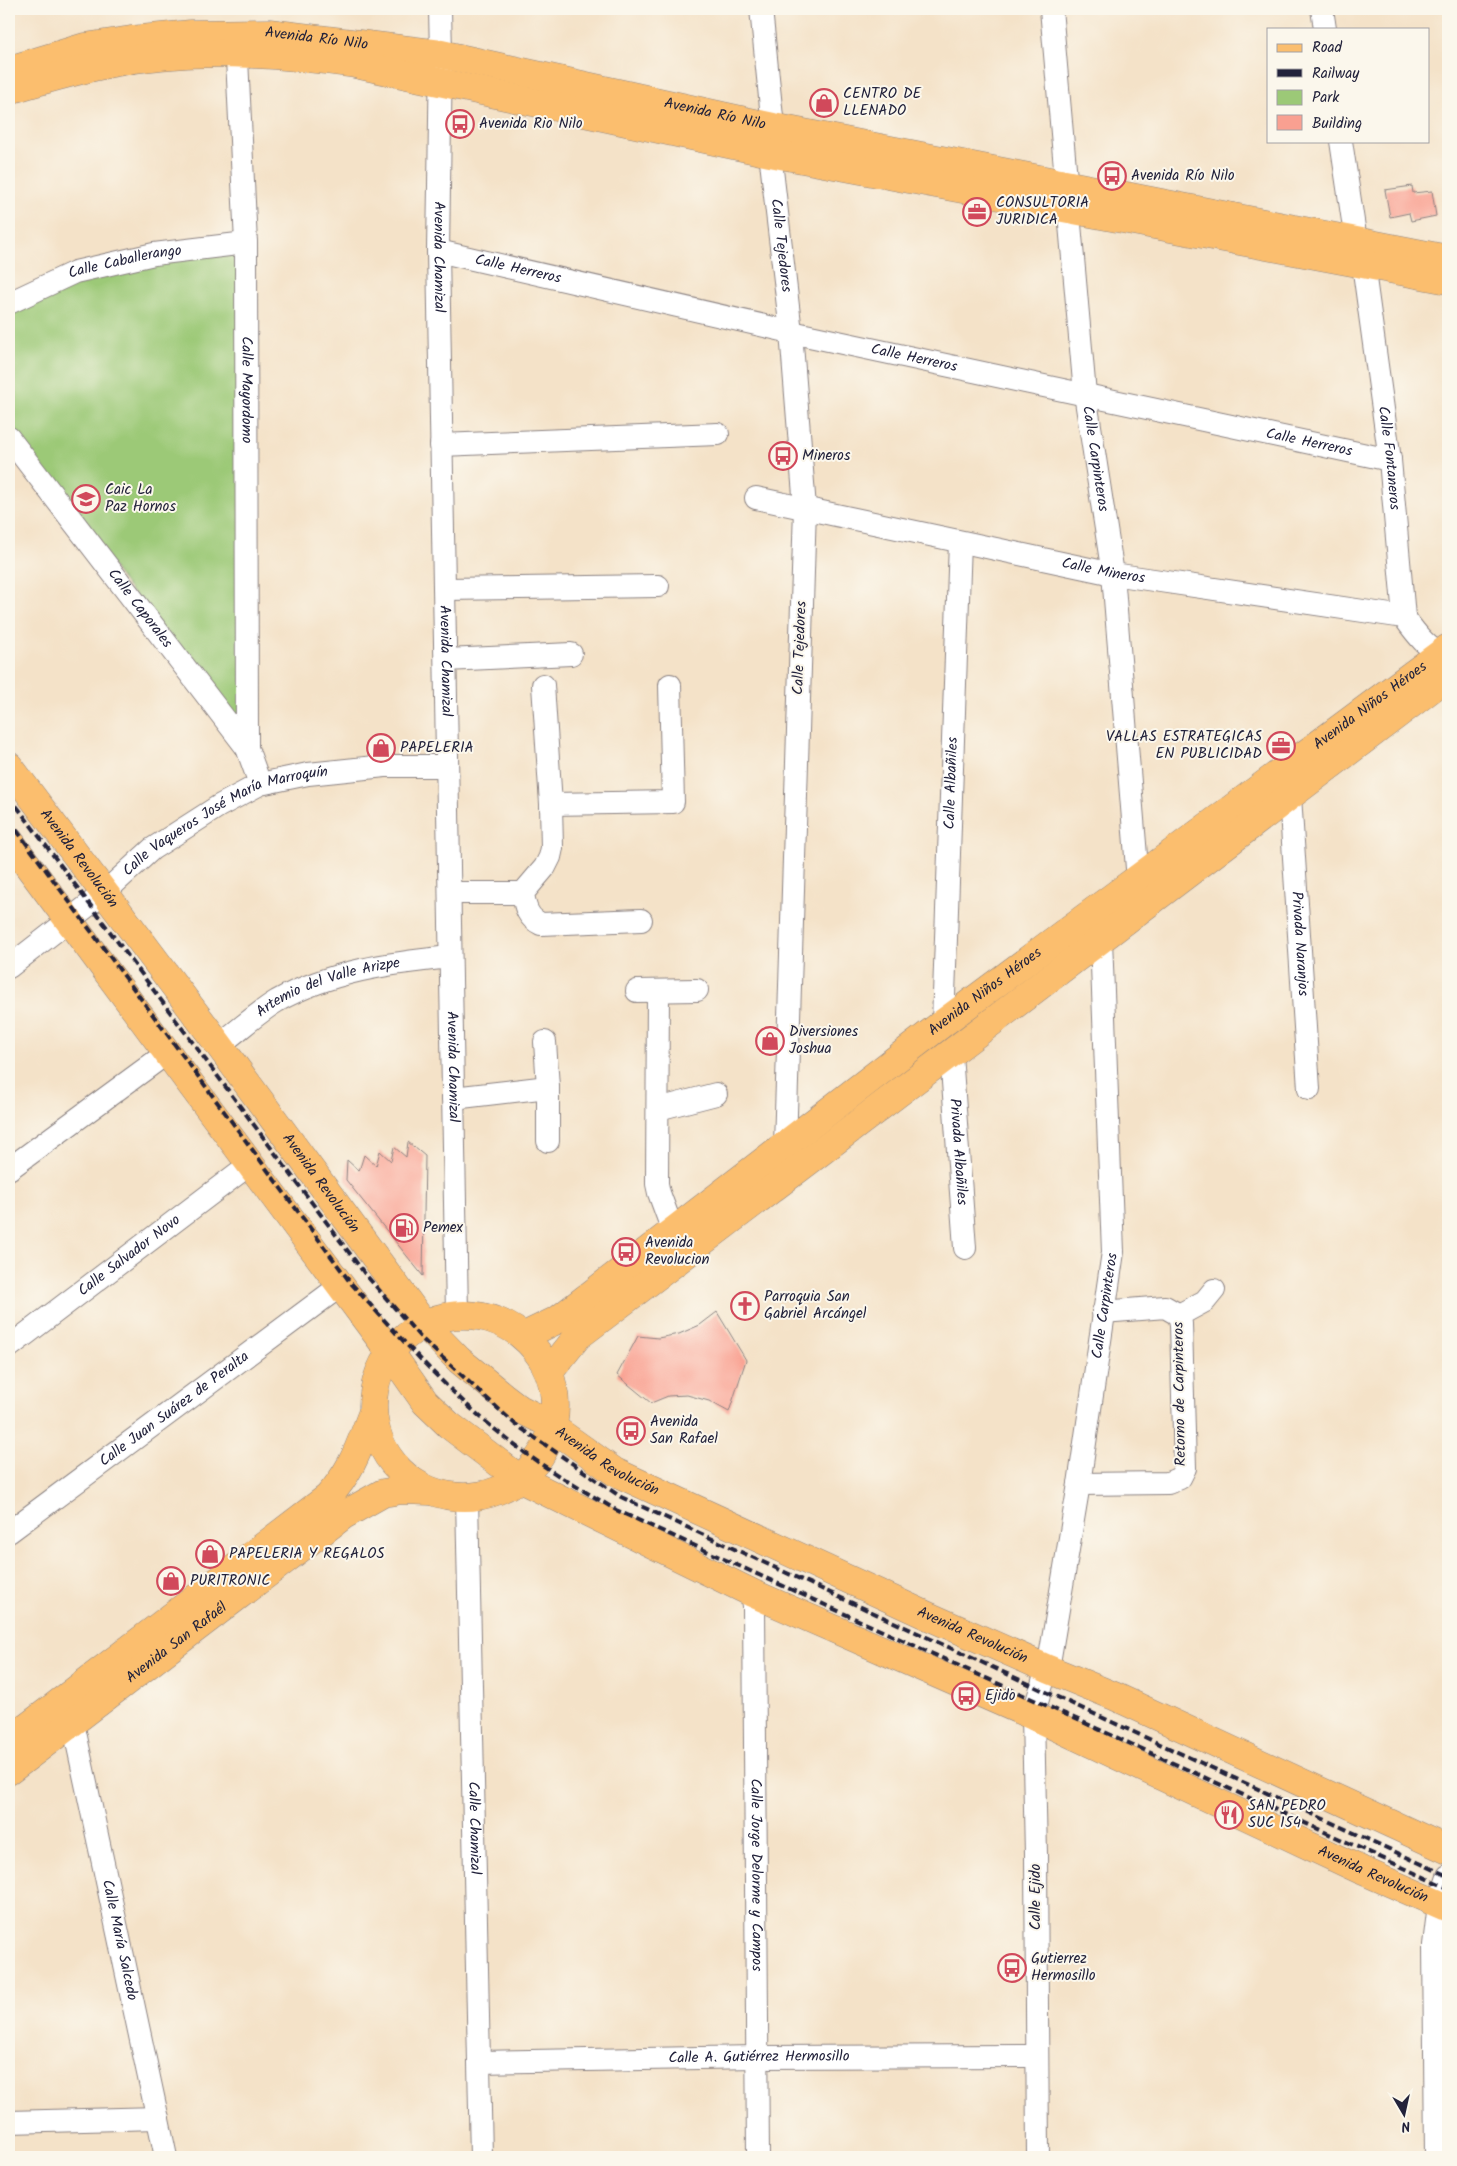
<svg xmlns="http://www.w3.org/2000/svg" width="1457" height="2166" font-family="Kalam,sans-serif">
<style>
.green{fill:#9cc977;stroke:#5f7659}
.building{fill:#f9a091}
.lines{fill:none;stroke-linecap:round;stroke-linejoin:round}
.minor-casing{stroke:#8b8282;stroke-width:24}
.major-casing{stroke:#8b8282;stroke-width:29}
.minor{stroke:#fff;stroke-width:22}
.major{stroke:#fbbe6e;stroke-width:28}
.rail{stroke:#22223b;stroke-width:4;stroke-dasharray:8 4;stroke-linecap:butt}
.labels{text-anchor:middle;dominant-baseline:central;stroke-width:4;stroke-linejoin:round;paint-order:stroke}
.street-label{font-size:15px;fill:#22223b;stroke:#fbf7ec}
.poi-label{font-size:15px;fill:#22223b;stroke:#fbf7ec;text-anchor:start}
</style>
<rect width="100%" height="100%" fill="#fbf7ec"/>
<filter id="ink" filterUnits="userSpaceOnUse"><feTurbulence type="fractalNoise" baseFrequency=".02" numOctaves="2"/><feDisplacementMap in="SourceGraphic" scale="10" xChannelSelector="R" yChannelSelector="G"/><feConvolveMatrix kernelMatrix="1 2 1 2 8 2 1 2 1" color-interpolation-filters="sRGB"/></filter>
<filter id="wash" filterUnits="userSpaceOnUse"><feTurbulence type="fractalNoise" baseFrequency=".0096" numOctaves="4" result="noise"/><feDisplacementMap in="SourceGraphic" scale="20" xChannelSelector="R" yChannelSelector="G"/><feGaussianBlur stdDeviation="1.12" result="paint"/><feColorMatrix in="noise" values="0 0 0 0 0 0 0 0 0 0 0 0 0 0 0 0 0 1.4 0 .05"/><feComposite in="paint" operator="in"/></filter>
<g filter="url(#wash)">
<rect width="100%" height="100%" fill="#f4e2c8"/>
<path class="green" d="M 239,247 L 247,748 L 9,427 L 9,306 L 74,275 Z"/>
<g id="blocks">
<path class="building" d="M 1412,186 L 1413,193 L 1432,191 L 1436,216 L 1411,221 L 1409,213 L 1390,217 L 1385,190 Z
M 408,1142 L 425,1156 L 423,1276 L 346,1180 L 347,1160 L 359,1171 L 364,1155 L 376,1166 L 380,1151 L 391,1161 L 394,1147 L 406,1157 Z
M 717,1312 L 746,1360 L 729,1412 L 709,1401 L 687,1395 L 668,1396 L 651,1403 L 617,1375 L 638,1336 L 658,1338 L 679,1334 L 700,1325 Z"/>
</g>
</g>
<g filter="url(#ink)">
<use href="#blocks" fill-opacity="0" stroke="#8b8282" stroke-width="1"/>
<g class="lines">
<defs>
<g id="minor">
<path id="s1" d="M 440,9 L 441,54 L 438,251 L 457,1315"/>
<path id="s2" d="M 761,9 L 773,127 L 770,153 L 791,332 L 805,508 L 785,1145"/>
<path id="s3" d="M 1051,9 L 1085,394 L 1113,574 L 1139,893"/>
<path d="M 1322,9 L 1325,29"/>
<path id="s4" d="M 236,38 L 246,243 L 247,748"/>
<path id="s5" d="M 1341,141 L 1356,241 L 1363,264 L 1390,460 L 1404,617 C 1416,634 1429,651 1448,658"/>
<path id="s6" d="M 438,251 L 791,332 L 1390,460"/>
<path id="s7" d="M 9,303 L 75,272 L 154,254 L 246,243"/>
<path id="s8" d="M 9,438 L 247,748 L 260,784"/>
<path d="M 441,445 L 718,434"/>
<path id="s9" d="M 756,498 L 1113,574 L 1404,617"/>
<path d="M 445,589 L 658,586"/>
<path d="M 446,660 L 571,654"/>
<path d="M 543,685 L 551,804 L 552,848 L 550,857 L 545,867 L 523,893 C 525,908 528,918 541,924 L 641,920"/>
<path id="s10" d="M 1290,796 L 1309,1089"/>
<path d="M 551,804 L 673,802 L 670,685"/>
<path d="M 450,893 L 523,893"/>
<path id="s11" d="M 9,967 L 104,893 L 152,849 L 219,806 L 260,784 L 308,774 L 385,766 L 447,766"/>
<path d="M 637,991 L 697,990"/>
<path d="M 658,991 L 657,1184 L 659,1193 L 673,1231"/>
<path id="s12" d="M 943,1023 L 960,542"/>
<path d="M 545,1042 L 548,1087 L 548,1141"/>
<path id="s13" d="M 219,1045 C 238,1031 257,1013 277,1001 C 330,971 391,963 450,957"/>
<path id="s14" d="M 951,1054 L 965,1248"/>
<path d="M 453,1098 L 548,1087"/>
<path d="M 658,1109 L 716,1094"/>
<path d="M 9,1169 L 167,1053"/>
<path d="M 1179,1315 L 1205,1301 L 1214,1290"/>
<path id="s15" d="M 9,1347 L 250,1164"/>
<path d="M 1079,1484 L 1168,1483 L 1180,1478 L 1185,1468 L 1181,1324 L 1179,1315 L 1165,1307 L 1103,1312"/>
<path id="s16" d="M 467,1498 L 481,2157"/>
<path id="s17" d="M 9,1532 L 340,1286"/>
<path id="s18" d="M 752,1593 L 754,1606 L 758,2157"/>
<path id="s19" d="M 73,1723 L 166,2157"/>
<path id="s20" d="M 480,2062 L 756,2057 L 1037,2056"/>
<path d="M 9,2122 L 158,2118"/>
<path id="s21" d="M 1038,2157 L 1036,1855 L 1033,1716 L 1050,1657 L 1079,1484 L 1113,1252 L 1101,939"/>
<path d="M 1436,2157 L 1434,1945 L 1439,1904 L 1448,1876"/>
</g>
<g id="major">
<path id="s22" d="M 9,70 L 85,47 L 131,40 L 191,34 L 269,33 L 441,54 L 773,127 L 1448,259"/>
<path d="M 9,90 C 43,80 77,70 112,63 C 190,47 276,53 355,64 L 770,153 L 1448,280"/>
<path id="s23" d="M 9,766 L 219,1045 L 424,1324 L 459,1360 L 503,1396 L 520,1409 L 542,1420 L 615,1472 L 928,1616 L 1048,1669 L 1114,1696 L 1448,1850"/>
<path id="s24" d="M 9,840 L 390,1352 L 425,1402 L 449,1425 L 520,1479 L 752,1593 L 1033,1716 L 1361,1870 L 1448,1908"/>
<circle cx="464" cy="1406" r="91"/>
<path id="s25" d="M 524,1336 L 559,1319 L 943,1023 L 1448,648"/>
<path d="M 550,1371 L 578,1336 L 1448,676"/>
<path d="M 9,1741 L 328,1497 C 353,1469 359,1447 372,1414"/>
<path id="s26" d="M 9,1771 L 344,1515 L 383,1493 L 402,1490 L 429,1491"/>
</g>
</defs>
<use href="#minor" class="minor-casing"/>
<use href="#major" class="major-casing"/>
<use href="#minor" class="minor"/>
<use href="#major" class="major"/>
<path class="rail" d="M 9,796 L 365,1274 L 421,1338 L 515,1424 L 621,1497 L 1448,1876
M 9,820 L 350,1282 C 408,1347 471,1418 544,1466 C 567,1482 592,1495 616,1510 L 1448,1888"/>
</g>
</g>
<defs>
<symbol id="shop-ring" viewBox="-11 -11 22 22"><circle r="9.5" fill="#fbf7ec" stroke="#d1495b" stroke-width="1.5"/><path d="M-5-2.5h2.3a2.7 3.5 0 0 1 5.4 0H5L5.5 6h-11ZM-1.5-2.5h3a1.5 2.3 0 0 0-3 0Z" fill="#d1495b"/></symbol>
<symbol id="bus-ring" viewBox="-11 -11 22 22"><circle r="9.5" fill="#fbf7ec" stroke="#d1495b" stroke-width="1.5"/><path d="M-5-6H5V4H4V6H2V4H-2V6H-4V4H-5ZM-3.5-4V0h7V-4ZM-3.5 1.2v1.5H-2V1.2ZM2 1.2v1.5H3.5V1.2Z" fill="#d1495b"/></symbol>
<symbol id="office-ring" viewBox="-11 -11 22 22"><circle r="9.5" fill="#fbf7ec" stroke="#d1495b" stroke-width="1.5"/><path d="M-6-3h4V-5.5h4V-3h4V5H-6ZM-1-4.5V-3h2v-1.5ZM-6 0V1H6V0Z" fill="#d1495b"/></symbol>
<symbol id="school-ring" viewBox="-11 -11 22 22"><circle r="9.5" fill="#fbf7ec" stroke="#d1495b" stroke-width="1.5"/><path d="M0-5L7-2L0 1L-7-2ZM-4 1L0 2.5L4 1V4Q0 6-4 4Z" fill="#d1495b"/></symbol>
<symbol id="fuel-ring" viewBox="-11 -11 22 22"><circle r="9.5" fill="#fbf7ec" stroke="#d1495b" stroke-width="1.5"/><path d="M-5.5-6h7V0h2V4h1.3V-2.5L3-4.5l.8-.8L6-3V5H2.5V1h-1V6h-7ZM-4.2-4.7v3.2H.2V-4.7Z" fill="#d1495b"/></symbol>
<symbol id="church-ring" viewBox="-11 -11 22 22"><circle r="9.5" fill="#fbf7ec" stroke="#d1495b" stroke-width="1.5"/><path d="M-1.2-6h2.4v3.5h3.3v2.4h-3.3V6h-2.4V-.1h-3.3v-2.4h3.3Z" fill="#d1495b"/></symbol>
<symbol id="restaurant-ring" viewBox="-11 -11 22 22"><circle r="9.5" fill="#fbf7ec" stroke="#d1495b" stroke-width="1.5"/><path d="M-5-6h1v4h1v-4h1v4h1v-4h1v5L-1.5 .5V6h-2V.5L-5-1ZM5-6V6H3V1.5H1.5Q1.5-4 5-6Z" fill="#d1495b"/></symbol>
</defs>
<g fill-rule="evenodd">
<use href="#shop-ring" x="808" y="87" width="32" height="32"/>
<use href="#bus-ring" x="444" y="108" width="32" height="32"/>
<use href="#bus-ring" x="1096" y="160" width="32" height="32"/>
<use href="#office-ring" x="961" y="196" width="32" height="32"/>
<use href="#bus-ring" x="767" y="440" width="32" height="32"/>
<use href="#school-ring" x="70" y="483" width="32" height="32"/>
<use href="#office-ring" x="1265" y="730" width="32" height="32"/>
<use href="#shop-ring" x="365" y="732" width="32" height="32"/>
<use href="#shop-ring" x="754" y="1025" width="32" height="32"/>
<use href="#fuel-ring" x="388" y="1212" width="32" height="32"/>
<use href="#bus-ring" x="610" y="1236" width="32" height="32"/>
<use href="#church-ring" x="729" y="1290" width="32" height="32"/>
<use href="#bus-ring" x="615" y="1415" width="32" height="32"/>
<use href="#shop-ring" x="194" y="1538" width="32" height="32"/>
<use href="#shop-ring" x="155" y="1565" width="32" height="32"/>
<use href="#bus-ring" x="950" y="1680" width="32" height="32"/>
<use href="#restaurant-ring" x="1213" y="1799" width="32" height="32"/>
<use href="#bus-ring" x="996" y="1952" width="32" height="32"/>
</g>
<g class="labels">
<g class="street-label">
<text stroke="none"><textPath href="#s22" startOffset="312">Avenida Río Nilo</textPath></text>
<text stroke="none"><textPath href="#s22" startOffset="718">Avenida Río Nilo</textPath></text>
<text stroke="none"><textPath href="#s2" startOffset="238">Calle Tejedores</textPath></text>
<text stroke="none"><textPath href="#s1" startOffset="248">Avenida Chamizal</textPath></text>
<text stroke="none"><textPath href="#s7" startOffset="124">Calle Caballerango</textPath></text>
<text stroke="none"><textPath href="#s6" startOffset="82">Calle Herreros</textPath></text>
<text stroke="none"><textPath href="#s6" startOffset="488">Calle Herreros</textPath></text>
<text stroke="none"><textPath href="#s4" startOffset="352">Calle Mayordomo</textPath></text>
<text stroke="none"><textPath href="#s6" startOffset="892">Calle Herreros</textPath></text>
<text stroke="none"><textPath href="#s3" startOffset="452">Calle Carpinteros</textPath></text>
<text stroke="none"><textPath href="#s5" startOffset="321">Calle Fontaneros</textPath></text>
<text stroke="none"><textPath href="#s9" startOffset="355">Calle Mineros</textPath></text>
<text stroke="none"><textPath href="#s8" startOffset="215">Calle Caporales</textPath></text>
<text transform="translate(800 648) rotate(-88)">Calle Tejedores</text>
<text stroke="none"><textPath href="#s1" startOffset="652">Avenida Chamizal</textPath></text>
<text stroke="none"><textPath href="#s25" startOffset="1056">Avenida Niños Héroes</textPath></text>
<text stroke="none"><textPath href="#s12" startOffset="240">Calle Albañiles</textPath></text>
<text stroke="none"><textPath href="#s11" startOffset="265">Calle Vaqueros José María Marroquín</textPath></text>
<text stroke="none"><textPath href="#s23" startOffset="116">Avenida Revolución</textPath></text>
<text stroke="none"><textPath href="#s10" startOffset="148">Privada Naranjos</textPath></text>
<text stroke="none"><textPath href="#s13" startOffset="126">Artemio del Valle Arizpe</textPath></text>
<text stroke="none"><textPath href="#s25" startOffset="576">Avenida Niños Héroes</textPath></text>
<text stroke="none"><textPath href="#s1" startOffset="1058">Avenida Chamizal</textPath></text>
<text stroke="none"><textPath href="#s14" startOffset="98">Privada Albañiles</textPath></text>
<text stroke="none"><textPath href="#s23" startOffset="521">Avenida Revolución</textPath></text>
<text stroke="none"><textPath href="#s15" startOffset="151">Calle Salvador Novo</textPath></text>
<text stroke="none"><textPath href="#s21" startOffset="858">Calle Carpinteros</textPath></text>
<text transform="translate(1180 1394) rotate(-91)">Retorno de Carpinteros</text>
<text stroke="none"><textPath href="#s17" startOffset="206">Calle Juan Suárez de Peralta</textPath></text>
<text stroke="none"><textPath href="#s23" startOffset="926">Avenida Revolución</textPath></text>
<text stroke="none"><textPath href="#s23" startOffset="1331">Avenida Revolución</textPath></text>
<text stroke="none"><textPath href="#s26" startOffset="211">Avenida San Rafaél</textPath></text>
<text stroke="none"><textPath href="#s16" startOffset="330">Calle Chamizal</textPath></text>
<text stroke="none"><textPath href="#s24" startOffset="1762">Avenida Revolución</textPath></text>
<text stroke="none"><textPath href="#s18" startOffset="282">Calle Jorge Delorme y Campos</textPath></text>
<text transform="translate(1036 1897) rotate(-90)">Calle Ejido</text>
<text stroke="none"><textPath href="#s19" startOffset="222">Calle María Salcedo</textPath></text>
<text stroke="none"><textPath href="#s20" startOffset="279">Calle A. Gutiérrez Hermosillo</textPath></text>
</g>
<g class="poi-label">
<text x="843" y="94">CENTRO DE<tspan x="843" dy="17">LLENADO</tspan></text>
<text x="479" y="124">Avenida Rio Nilo</text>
<text x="1131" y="176">Avenida Río Nilo</text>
<text x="996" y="203">CONSULTORIA<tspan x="996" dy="17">JURIDICA</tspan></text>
<text x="802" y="456">Mineros</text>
<text x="105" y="490">Caic La<tspan x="105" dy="17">Paz Hornos</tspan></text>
<text x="1262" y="737" text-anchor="end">VALLAS ESTRATEGICAS<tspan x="1262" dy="17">EN PUBLICIDAD</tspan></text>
<text x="400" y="748">PAPELERIA</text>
<text x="789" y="1032">Diversiones<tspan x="789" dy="17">Joshua</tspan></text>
<text x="423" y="1228">Pemex</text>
<text x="645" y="1243">Avenida<tspan x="645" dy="17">Revolucion</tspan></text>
<text x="764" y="1297">Parroquia San<tspan x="764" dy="17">Gabriel Arcángel</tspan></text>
<text x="650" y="1422">Avenida<tspan x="650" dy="17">San Rafael</tspan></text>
<text x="229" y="1554">PAPELERIA Y REGALOS</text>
<text x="190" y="1581">PURITRONIC</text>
<text x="985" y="1696">Ejido</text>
<text x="1248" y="1806">SAN PEDRO<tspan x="1248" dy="17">SUC 154</tspan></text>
<text x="1031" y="1959">Gutierrez<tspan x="1031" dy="17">Hermosillo</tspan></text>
</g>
</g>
<rect width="1457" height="2166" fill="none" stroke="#fbf7ec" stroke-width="30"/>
<rect x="1267" y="28" width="162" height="115" fill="#fbf7ec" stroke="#a4a2a5"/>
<rect x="1277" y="44" width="25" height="8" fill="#fbbe6e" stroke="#a4a2a5"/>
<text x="1312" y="52" font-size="15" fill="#22223b">Road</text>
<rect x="1277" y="69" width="25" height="8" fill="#22223b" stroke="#a4a2a5"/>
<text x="1312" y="78" font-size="15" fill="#22223b">Railway</text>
<rect x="1277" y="90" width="25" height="15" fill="#9cc977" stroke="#a4a2a5"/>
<text x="1312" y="102" font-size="15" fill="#22223b">Park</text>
<rect x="1277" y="115" width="25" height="15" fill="#f9a091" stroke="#a4a2a5"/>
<text x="1312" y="128" font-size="15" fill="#22223b">Building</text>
<g transform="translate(1404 2114) rotate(171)" stroke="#fbf7ec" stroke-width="4" paint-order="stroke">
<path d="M0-4L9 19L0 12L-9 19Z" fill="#22223b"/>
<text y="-8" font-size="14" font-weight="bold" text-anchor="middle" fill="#22223b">N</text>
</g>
</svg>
